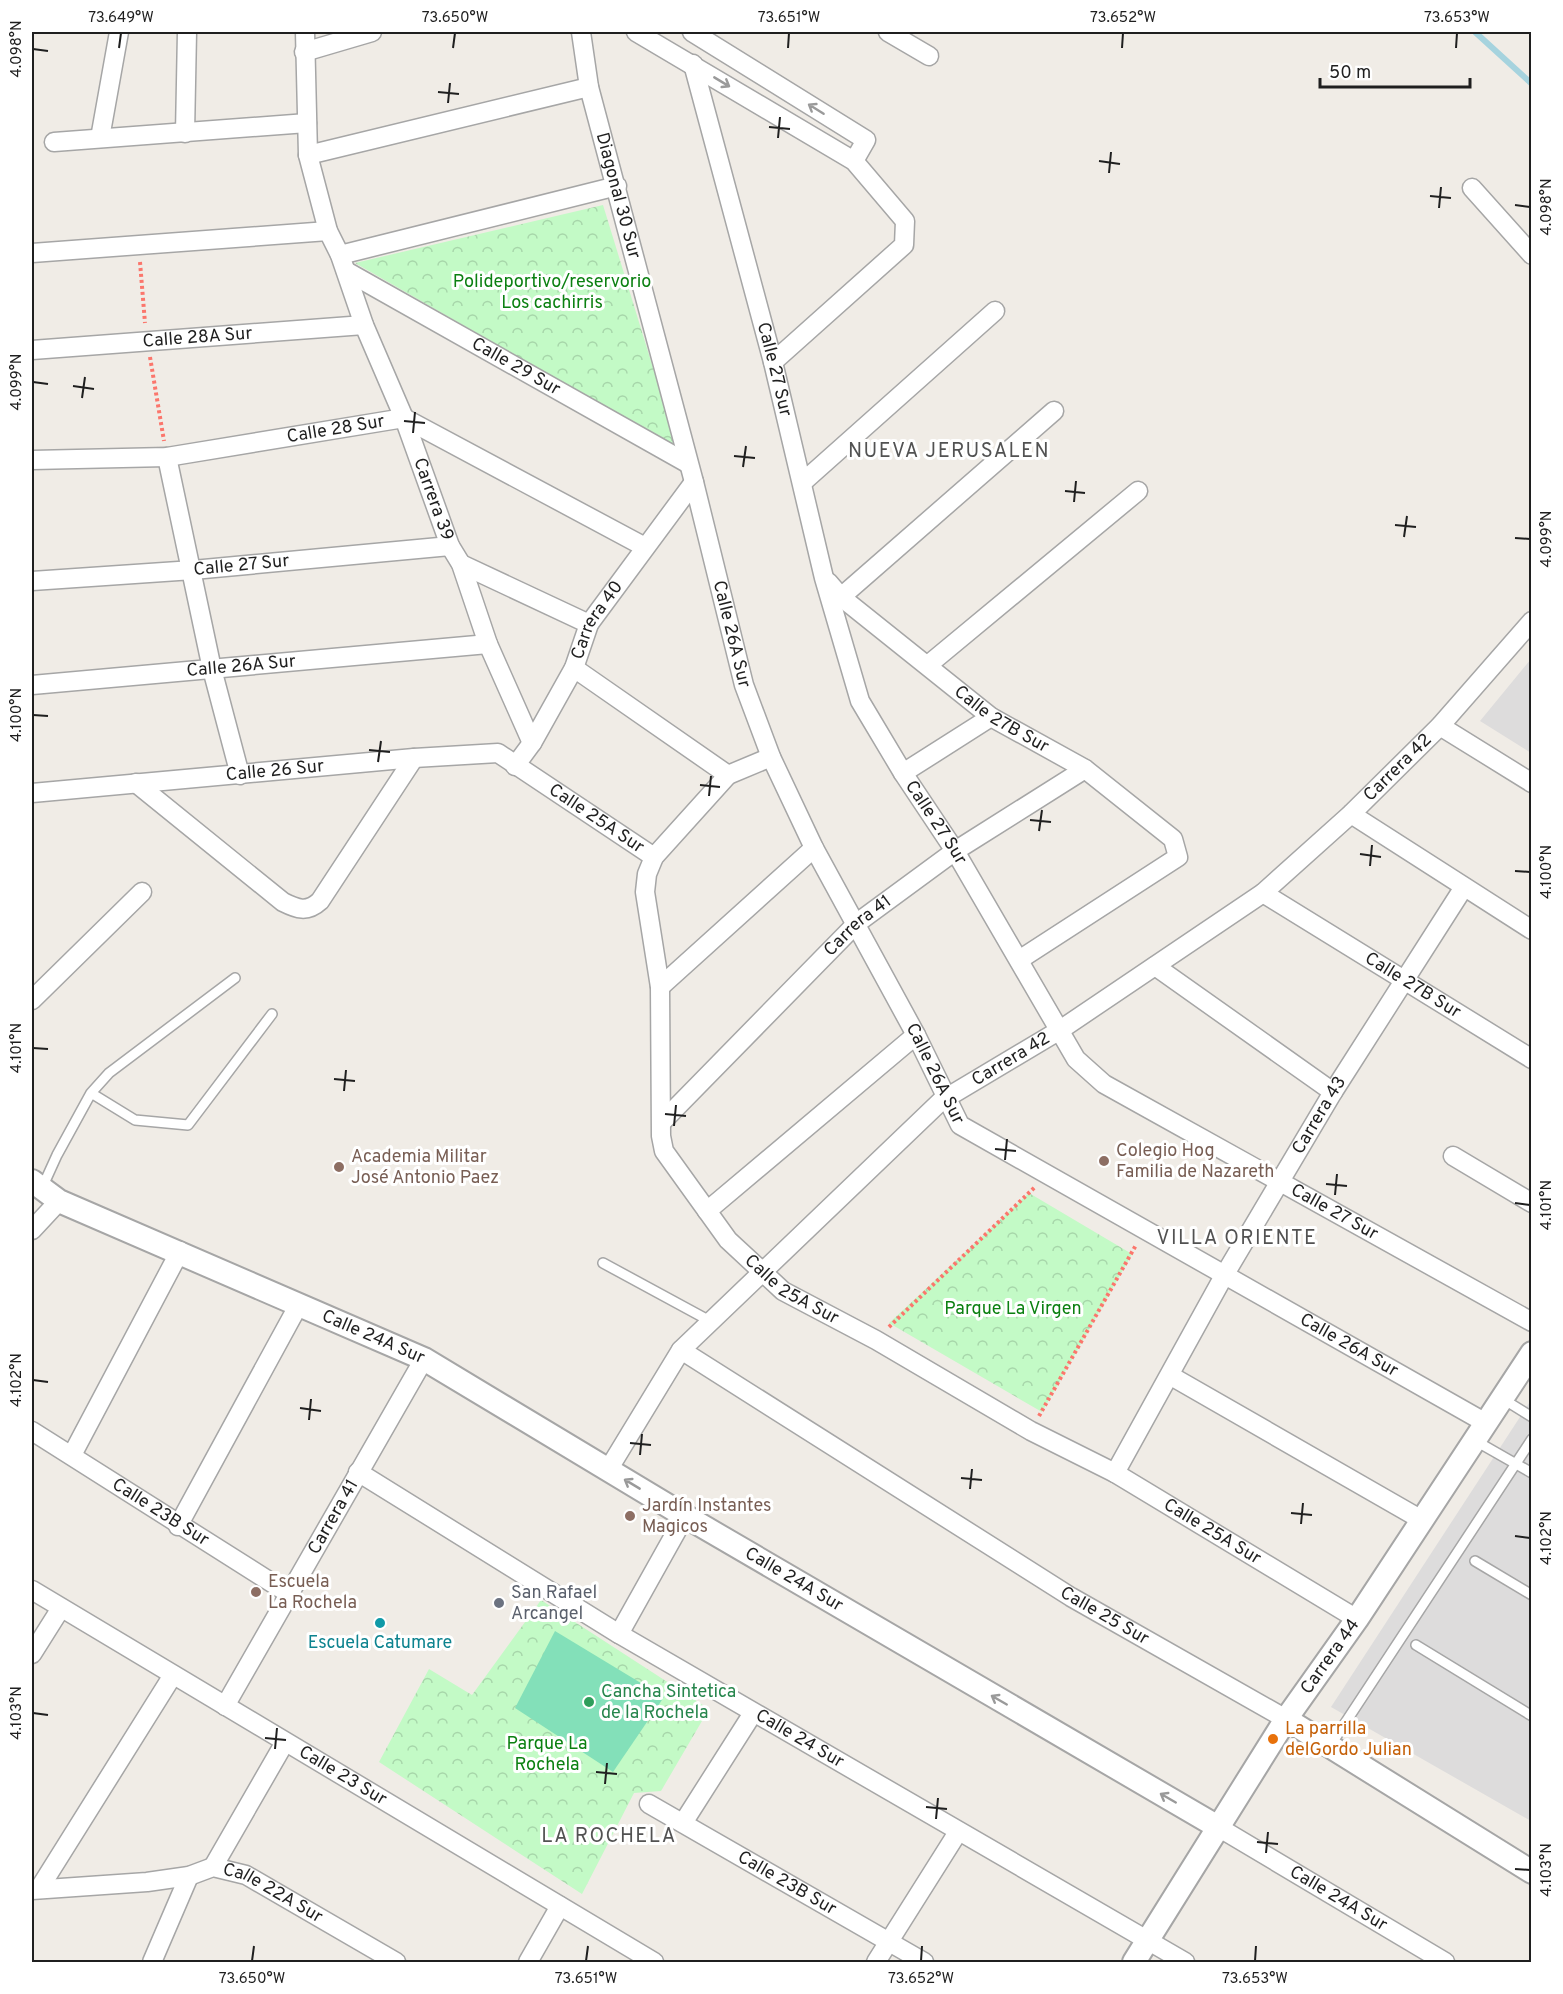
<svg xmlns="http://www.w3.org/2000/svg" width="1563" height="1994" font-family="Overpass,sans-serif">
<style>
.residential{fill:#dddcdc}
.park{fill:url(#park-crowns)}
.pitch{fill:#83e0b9}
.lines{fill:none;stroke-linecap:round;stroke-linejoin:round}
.stream{stroke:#a6d3de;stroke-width:6}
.service-casing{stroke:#a6a6a6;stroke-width:12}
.minor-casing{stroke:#a6a6a6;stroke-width:21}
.tertiary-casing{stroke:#a6a6a6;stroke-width:26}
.path{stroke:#fb766c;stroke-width:4;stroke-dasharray:3 3;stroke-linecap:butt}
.service{stroke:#fff;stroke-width:9}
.minor{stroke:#fff;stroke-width:18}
.tertiary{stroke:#fff;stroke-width:22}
.oneway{stroke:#9a9a9a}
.ticks{fill:none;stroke:#1f1f1f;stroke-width:2}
.education-dot{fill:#8d6e63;stroke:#fff;stroke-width:2}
.worship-dot{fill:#6b7280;stroke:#fff;stroke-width:2}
.culture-dot{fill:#0f9aa8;stroke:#fff;stroke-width:2}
.leisure-dot{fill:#2e9e5b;stroke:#fff;stroke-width:2}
.food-dot{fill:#e8710a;stroke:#fff;stroke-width:2}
.labels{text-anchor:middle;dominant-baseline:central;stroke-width:6;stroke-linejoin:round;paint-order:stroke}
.street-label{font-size:18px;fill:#1f1f1f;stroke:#fff}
.park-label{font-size:18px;fill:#0b8011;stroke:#fff}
.education-label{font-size:18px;fill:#785e54;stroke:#fff;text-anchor:start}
.worship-label{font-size:18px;fill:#5b616d;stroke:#fff;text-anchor:start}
.culture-label{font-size:18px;fill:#0d838f;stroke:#fff}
.leisure-label{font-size:18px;fill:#27864d;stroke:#fff;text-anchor:start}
.food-label{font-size:18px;fill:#c56008;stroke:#fff;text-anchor:start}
.neighbourhood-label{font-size:20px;letter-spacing:1.5px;fill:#525252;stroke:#fff}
.neatline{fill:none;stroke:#1f1f1f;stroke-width:2}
.ticks-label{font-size:15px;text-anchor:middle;fill:#1f1f1f}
</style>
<defs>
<pattern id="park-crowns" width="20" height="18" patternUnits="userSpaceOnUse" patternTransform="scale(1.5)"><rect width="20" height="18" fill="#c3fac6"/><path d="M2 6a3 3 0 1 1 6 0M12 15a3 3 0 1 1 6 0" fill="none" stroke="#a7d6aa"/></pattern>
</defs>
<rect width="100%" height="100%" fill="#f0ece6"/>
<path class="residential" d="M 1531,659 L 1531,753 L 1480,721 Z
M 1531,1400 L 1531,1821 L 1331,1707 Z"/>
<path class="park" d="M 603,205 L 678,449 L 355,263 Z
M 1029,1193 L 1132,1254 L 1042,1412 L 889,1323 Z
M 541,1600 L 709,1709 L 661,1791 L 634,1793 L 582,1894 L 379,1762 L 429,1669 L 472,1695 Z"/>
<path class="pitch" d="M 555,1631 L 664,1697 L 613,1772 L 515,1708 Z"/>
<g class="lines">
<path class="stream" d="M 1475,32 L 1532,84"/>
<defs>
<path id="service" d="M 91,1093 L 135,1120 L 188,1125 L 272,1014
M 42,1188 L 57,1155 L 91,1093 L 109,1073 L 235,978
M 603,1263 L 710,1321
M 1503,1399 L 1532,1417
M 1474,1440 L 1532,1473
M 1475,1561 L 1532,1595
M 1416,1645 L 1532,1716
M 1330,1746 L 1532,1439"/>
<g id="minor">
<path id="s1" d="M 305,32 L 308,155 L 328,231 L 340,255 L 364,325 L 404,418 L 450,546 L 461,564 L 488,644 L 532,743"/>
<path id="s2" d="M 581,32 L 589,87 L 694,482 L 744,685 L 771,757 L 814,848 L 916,1035 L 960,1125 L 1486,1423"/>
<path d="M 636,32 L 854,161 L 905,221 L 904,245 L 773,362"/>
<path d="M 692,32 L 866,140 L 854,161"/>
<path d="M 888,32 L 929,56"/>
<path d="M 304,52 L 372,32"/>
<path id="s3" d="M 693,64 L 773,362 L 824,578 L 860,701 L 903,773 L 955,851 L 1076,1059 L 1104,1084 L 1532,1322"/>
<path d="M 185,133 L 187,32"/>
<path d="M 100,138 L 119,32"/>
<path d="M 54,142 L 307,123"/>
<path d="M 308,155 L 589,87"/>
<path d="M 1472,188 L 1532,255"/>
<path d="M 32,253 L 328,231"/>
<path d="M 340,255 L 617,186"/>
<path id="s4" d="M 346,271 L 687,463"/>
<path id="s5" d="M 32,350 L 364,325"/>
<path d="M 167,457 L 212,669 L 240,775"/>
<path id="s6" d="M 32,460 L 167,457 L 404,418 L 645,547"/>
<path d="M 803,482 L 995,311"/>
<path d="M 461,564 L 589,624"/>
<path id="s7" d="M 32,581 L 193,570 L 450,546"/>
<path id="s8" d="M 828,582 L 841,597 L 991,717 L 1085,769 L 1173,839 L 1178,857 L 1019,960"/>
<path d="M 841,597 L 1054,411"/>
<path d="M 928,665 L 1138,491"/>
<path d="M 574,668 L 728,775"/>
<path id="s9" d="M 32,685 L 488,644"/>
<path d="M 1440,726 L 1532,783"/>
<path id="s10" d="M 771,757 L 728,775 L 654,857 L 647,874 L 645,892 L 660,987 L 661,1136 L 664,1151 L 728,1240 L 783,1291 L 876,1340 L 1031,1431 L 1115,1473 L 1357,1619"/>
<path id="s11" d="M 515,766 L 532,743 L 574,668 L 589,624 L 694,482"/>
<path d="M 903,773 L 991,717"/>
<path d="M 136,783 L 283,902 C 297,909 307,913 320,901 L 414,758"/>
<path id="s12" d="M 32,793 L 414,758 L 498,753 L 654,857"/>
<path d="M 1351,814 L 1532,930"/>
<path id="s13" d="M 1263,893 L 1532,1059"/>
<path d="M 1155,966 L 1333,1092"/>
<path d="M 660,987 L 814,848"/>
<path d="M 32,1000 L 142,892"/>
<path id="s14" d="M 663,1121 L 857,923 L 955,851 L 1085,769"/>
<path d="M 1453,1156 L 1532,1203"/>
<path d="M 707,1211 L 916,1035"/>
<path d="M 32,1230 L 59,1201"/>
<path id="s15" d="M 681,1350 L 1071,1597 L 1286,1719"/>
<path d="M 1171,1376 L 1422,1520"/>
<path id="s16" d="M 32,1431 L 288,1593"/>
<path d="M 72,1455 L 180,1251"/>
<path id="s17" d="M 608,1470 L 681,1350 L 941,1101 L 1060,1030 L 1263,893 L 1351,814 L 1440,726 L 1532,621"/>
<path id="s18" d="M 358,1472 L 619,1634 L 1185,1962"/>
<path id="s19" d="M 1115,1473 L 1225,1274 L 1333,1092 L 1464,887"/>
<path d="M 178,1526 L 298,1306"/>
<path id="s20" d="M 32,1590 L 654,1962"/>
<path d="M 619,1634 L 685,1516"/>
<path d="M 32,1654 L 61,1608"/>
<path id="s21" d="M 225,1706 L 424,1359"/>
<path id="s22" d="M 649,1804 L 924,1962"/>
<path d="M 683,1823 L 753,1713"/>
<path id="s23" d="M 1218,1827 L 1445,1962"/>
<path d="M 213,1867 L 285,1742"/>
<path d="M 39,1889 L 173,1675"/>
<path id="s24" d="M 32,1890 L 147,1882 L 189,1876 L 213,1867 L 246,1875 L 396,1962"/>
<path d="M 152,1962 L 189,1876"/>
<path d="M 528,1962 L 560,1906"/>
<path d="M 876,1962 L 958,1832"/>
</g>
<g id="tertiary">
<path id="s25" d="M 32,1181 L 59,1201 L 424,1359 L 685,1516 L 1218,1827"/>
<path d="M 1286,1719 L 1532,1872"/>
<path id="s26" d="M 1134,1962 L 1286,1719 L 1357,1619 L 1532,1353"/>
</g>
</defs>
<use href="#service" class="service-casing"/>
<use href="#minor" class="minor-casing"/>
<use href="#tertiary" class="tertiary-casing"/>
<path class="path" d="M 140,262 L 145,323
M 150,357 L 164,441
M 889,1327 L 1035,1187
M 1039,1416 L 1136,1245"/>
<use href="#service" class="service"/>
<use href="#minor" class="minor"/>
<use href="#tertiary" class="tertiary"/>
</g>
<defs><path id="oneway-shaft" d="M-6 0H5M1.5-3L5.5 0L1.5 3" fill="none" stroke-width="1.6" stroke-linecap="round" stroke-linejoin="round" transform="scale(1.5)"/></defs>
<g class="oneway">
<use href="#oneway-shaft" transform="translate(722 82) rotate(31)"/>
<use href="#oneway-shaft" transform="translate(816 109) rotate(-148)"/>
<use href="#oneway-shaft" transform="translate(632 1484) rotate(-149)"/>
<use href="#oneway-shaft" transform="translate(999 1700) rotate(-150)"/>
<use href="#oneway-shaft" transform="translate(1168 1798) rotate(-150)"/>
</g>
<path class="ticks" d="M 119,48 L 121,33M 453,48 L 455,33M 788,48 L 789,33M 1122,48 L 1123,33M 1456,48 L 1457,33M 33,49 L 48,51M 438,92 L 459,94M 448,103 L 450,83M 769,127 L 790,129M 778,138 L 780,117M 1099,161 L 1120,164M 1109,173 L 1111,152M 1430,196 L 1451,198M 1515,205 L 1530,207M 1439,208 L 1441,187M 33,382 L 48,384M 73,386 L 94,389M 82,398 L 85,377M 404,421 L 425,423M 413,433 L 415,412M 734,456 L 755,458M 743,467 L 746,446M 1065,491 L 1085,493M 1074,502 L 1076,481M 1395,525 L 1416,527M 1404,537 L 1407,516M 1515,538 L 1530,539M 33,715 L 48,716M 369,750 L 390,752M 378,762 L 381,741M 700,785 L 720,787M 709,796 L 711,776M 1030,820 L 1051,822M 1039,831 L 1042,810M 1360,854 L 1381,857M 1370,866 L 1372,845M 1515,871 L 1530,872M 33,1048 L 48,1049M 334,1079 L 355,1081M 344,1091 L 346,1070M 665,1114 L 686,1116M 674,1126 L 676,1105M 995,1149 L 1016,1151M 1005,1160 L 1007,1139M 1326,1184 L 1347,1186M 1335,1195 L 1337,1174M 1515,1203 L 1530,1205M 33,1380 L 48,1382M 300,1408 L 321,1411M 309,1420 L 311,1399M 630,1443 L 651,1445M 640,1455 L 642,1434M 961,1478 L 982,1480M 970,1489 L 972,1469M 1291,1513 L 1312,1515M 1301,1524 L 1303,1503M 1515,1536 L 1530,1538M 33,1713 L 48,1715M 265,1738 L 286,1740M 275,1749 L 277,1728M 596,1772 L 617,1774M 605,1784 L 607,1763M 926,1807 L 947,1809M 936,1819 L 938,1798M 1257,1842 L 1278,1844M 1266,1853 L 1268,1832M 1515,1869 L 1530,1870M 252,1961 L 254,1946M 586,1961 L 588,1946M 921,1961 L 922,1946M 1255,1961 L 1256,1946"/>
<g class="education-dot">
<circle cx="1104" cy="1161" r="6"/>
<circle cx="339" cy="1167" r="6"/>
<circle cx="630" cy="1516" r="6"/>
<circle cx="256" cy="1592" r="6"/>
</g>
<circle class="worship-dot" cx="499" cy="1603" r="6"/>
<circle class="culture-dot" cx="380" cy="1623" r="6"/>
<circle class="leisure-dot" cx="589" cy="1702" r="6"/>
<circle class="food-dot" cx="1273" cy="1739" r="6"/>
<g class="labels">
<g class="street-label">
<text stroke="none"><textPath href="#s2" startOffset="168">Diagonal 30 Sur</textPath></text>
<text stroke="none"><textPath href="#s5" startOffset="166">Calle 28A Sur</textPath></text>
<text stroke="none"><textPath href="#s4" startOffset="195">Calle 29 Sur</textPath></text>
<text stroke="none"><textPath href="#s3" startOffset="316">Calle 27 Sur</textPath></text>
<text stroke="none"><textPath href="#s6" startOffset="306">Calle 28 Sur</textPath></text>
<text stroke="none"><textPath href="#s1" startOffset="490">Carrera 39</textPath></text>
<text stroke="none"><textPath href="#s7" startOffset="210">Calle 27 Sur</textPath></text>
<text stroke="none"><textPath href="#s11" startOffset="168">Carrera 40</textPath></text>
<text stroke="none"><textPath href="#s2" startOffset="621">Calle 26A Sur</textPath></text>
<text stroke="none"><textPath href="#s9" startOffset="210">Calle 26A Sur</textPath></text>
<text stroke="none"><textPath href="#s8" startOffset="222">Calle 27B Sur</textPath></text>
<text stroke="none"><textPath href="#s17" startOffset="1068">Carrera 42</textPath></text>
<text stroke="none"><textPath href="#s12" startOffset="244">Calle 26 Sur</textPath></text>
<text stroke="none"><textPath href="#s12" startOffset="586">Calle 25A Sur</textPath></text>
<text stroke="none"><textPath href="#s3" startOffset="802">Calle 27 Sur</textPath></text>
<text stroke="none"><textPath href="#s14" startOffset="276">Carrera 41</textPath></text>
<text stroke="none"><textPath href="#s13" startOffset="176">Calle 27B Sur</textPath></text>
<text stroke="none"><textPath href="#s17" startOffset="582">Carrera 42</textPath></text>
<text stroke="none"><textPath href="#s2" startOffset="1107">Calle 26A Sur</textPath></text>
<text stroke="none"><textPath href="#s19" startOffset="412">Carrera 43</textPath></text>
<text stroke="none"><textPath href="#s3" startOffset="1378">Calle 27 Sur</textPath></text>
<text stroke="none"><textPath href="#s10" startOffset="645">Calle 25A Sur</textPath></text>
<text stroke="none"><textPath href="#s25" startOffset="376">Calle 24A Sur</textPath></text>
<text stroke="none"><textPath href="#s2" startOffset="1611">Calle 26A Sur</textPath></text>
<text stroke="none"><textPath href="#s16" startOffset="152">Calle 23B Sur</textPath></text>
<text stroke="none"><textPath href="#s21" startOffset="218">Carrera 41</textPath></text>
<text stroke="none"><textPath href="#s10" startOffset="1131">Calle 25A Sur</textPath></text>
<text stroke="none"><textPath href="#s25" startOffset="862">Calle 24A Sur</textPath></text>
<text stroke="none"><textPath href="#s15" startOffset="500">Calle 25 Sur</textPath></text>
<text stroke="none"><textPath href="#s26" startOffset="363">Carrera 44</textPath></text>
<text stroke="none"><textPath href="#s18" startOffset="516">Calle 24 Sur</textPath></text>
<text stroke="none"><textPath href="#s20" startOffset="362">Calle 23 Sur</textPath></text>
<text stroke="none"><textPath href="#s22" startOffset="159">Calle 23B Sur</textPath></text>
<text stroke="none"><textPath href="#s24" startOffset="249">Calle 22A Sur</textPath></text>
<text stroke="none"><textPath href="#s23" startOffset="140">Calle 24A Sur</textPath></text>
</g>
<g class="park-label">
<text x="552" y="282">Polideportivo/reservorio<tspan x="552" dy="21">Los cachirris</tspan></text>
<text x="1013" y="1309">Parque La Virgen</text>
<text x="547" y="1744">Parque La<tspan x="547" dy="21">Rochela</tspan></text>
</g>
<g class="education-label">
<text x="1116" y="1151">Colegio Hog<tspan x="1116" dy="21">Familia de Nazareth</tspan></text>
<text x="351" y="1157">Academia Militar<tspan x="351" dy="21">José Antonio Paez</tspan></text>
<text x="642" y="1506">Jardín Instantes<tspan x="642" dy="21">Magicos</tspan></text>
<text x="268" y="1582">Escuela<tspan x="268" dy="21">La Rochela</tspan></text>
</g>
<g class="worship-label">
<text x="511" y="1593">San Rafael<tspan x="511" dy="21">Arcangel</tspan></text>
</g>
<g class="culture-label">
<text x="380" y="1643">Escuela Catumare</text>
</g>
<g class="leisure-label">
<text x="601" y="1692">Cancha Sintetica<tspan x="601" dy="21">de la Rochela</tspan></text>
</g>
<g class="food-label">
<text x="1285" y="1729">La parrilla<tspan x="1285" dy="21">delGordo Julian</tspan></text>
</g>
<g class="neighbourhood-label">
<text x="949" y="452">NUEVA JERUSALEN</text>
<text x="1237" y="1239">VILLA ORIENTE</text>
<text x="609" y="1837">LA ROCHELA</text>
</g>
</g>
<rect width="1563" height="1994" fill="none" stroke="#ffffff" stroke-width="66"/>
<path d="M1320 78v9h150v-9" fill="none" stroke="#1f1f1f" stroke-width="3"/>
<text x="1329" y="78" font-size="18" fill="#1f1f1f" stroke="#ffffff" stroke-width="4.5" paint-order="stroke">50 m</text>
<rect x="33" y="33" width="1497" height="1928" class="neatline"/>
<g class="ticks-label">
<text x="121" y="22">73.649°W</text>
<text x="455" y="22">73.650°W</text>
<text x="789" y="22">73.651°W</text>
<text x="1123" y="22">73.652°W</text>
<text x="1457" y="22">73.653°W</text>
<text transform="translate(16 49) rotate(-90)" y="5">4.098°N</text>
<text transform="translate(1546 207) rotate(-90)" y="5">4.098°N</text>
<text transform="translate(16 382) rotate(-90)" y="5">4.099°N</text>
<text transform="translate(1546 539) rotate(-90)" y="5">4.099°N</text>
<text transform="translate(16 715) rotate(-90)" y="5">4.100°N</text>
<text transform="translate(1546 872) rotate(-90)" y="5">4.100°N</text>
<text transform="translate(16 1048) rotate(-90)" y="5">4.101°N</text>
<text transform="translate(1546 1205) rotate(-90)" y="5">4.101°N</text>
<text transform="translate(16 1380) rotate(-90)" y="5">4.102°N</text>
<text transform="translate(1546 1538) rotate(-90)" y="5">4.102°N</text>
<text transform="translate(16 1713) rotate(-90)" y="5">4.103°N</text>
<text transform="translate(1546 1870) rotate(-90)" y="5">4.103°N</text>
<text x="252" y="1983">73.650°W</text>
<text x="586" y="1983">73.651°W</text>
<text x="921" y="1983">73.652°W</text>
<text x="1255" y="1983">73.653°W</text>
</g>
</svg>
